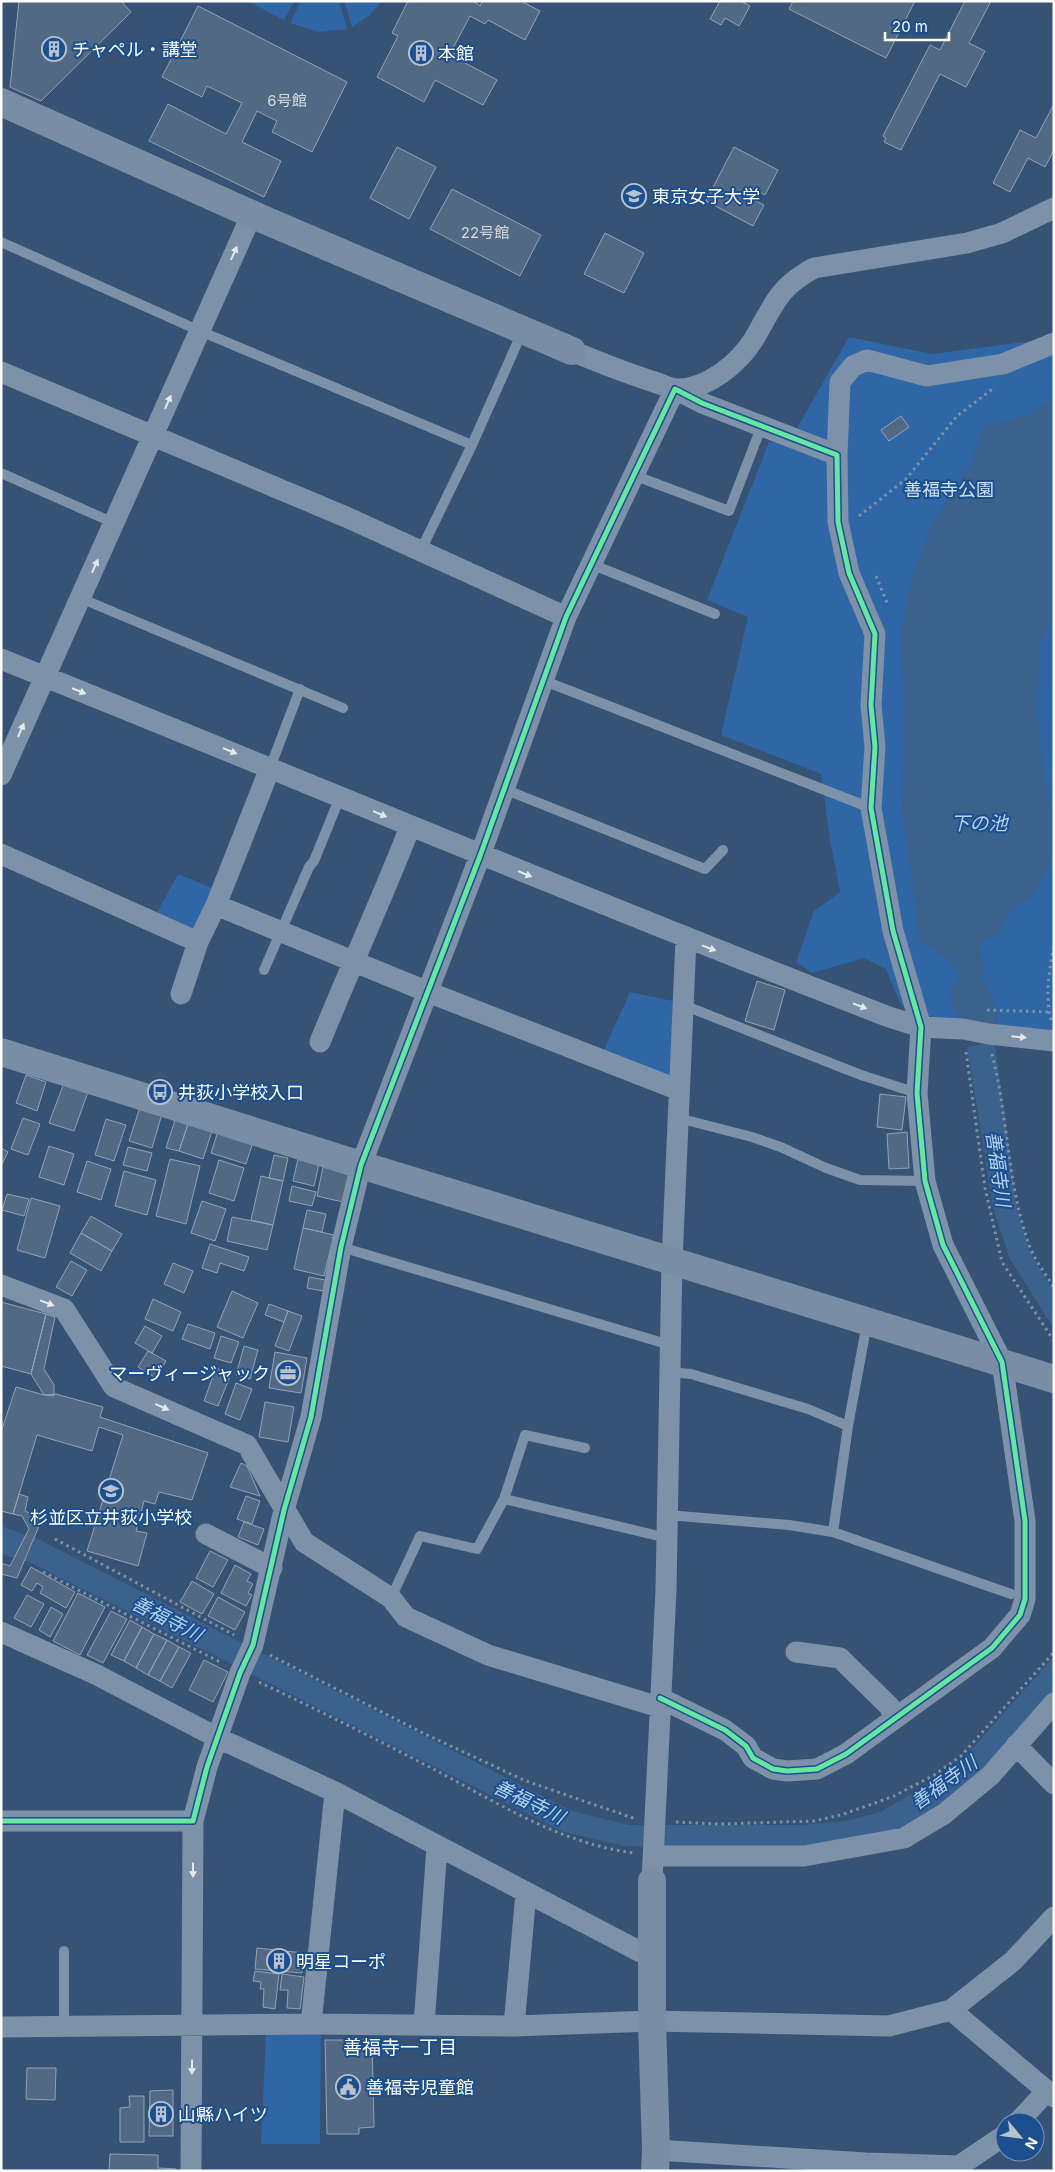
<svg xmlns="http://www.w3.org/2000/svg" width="1055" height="2172" font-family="Inter,'Noto Sans JP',sans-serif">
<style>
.green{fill:#2f66a5}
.water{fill:#3b618d}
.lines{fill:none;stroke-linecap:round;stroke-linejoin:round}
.river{stroke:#3b618d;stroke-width:39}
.building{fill:#526984;stroke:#92a2b6}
.path{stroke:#7d92a8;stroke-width:3;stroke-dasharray:2.5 4;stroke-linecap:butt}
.lane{stroke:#7d92a8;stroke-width:10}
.street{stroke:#7d92a8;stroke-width:21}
.secondary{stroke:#798da4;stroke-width:28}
.cycleway-casing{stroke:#1b4f8f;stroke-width:8}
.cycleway{stroke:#66e7a1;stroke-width:5}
.oneway{fill:#e5e9ee}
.labels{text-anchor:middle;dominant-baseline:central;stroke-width:4;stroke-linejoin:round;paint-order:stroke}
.number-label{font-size:15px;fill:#d4dae0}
.poi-label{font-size:18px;fill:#fff;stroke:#1b4f8f;text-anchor:start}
.park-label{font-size:18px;fill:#cfe3fa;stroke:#1b4f8f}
.water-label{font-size:19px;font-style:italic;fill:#b5d3f5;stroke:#1b4f8f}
.neighbourhood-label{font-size:19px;fill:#fff;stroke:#1b4f8f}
</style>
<rect width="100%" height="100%" fill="#365274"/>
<path class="green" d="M 247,1 L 294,1 L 284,20 Z
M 301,1 L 339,1 L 347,29 L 318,32 L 290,23 Z
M 344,1 L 382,1 L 370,15 L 352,27 Z
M 849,337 L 932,354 L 1054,338 L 1054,1035 L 944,1021 L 902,1007 L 886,969 L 864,958 L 812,973 L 796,962 L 814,911 L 840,892 L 830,840 L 821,774 L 721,735 L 748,617 L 707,600 L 769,442 L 789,442 Z
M 178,874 L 217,890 L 195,933 L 155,916 Z
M 630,992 L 673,1001 L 670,1077 L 604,1050 Z
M 266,2032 L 321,2034 L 320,2144 L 261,2144 Z"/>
<path class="water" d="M 1054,397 L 1054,619 L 1039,647 L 1038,719 L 1044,779 L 1054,814 L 1052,863 L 1035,893 L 1007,915 L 1000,935 L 981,941 L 983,974 L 971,977 L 973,992 L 965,995 L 964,978 L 944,956 L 920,942 L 902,811 L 904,710 L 901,634 L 911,579 L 932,523 L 970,465 L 983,427 L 1029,415 Z
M 983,1044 L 995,1044 L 1016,1204 L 1030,1252 L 1054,1292 L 1054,1329 L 1010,1259 L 993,1208 L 967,1047 Z
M 1,1526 L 40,1540 L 572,1811 L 629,1825 L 803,1825 L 845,1821 L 880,1812 L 922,1788 L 964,1758 L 1054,1656 L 1054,1692 L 976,1780 L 895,1835 L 809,1853 L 624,1846 L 564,1832 L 29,1562 L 1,1554 Z"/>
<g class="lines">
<path class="river" d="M 970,994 L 979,1020"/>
</g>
<path class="building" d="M 19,1 L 121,1 L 131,12 L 41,101 L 10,87 Z
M 408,1 L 473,1 L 480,6 L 483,1 L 521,1 L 540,11 L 525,40 L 488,20 L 485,24 L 470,16 L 451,52 L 455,54 L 454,57 L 497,80 L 483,105 L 435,80 L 424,102 L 377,77 L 398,36 L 392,33 Z
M 720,1 L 741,1 L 750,6 L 739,26 L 725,18 L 721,25 L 710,19 Z
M 793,1 L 915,1 L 886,58 L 789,9 Z
M 965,1 L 991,1 L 969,43 L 985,51 L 966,87 L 940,74 L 901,150 L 884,142 L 886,138 L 883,136 L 930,45 L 940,50 Z
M 198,6 L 347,82 L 312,152 L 272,132 L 277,121 L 257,111 L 242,142 L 281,161 L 264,197 L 149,141 L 168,104 L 226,134 L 242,103 L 207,86 L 202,97 L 162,77 Z
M 1054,104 L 1054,150 L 1045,167 L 1028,158 L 1010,192 L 993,183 L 1020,130 L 1036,138 Z
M 397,147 L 436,167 L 409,219 L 370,198 Z
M 734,147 L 778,170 L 765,195 L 750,187 L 746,196 L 764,205 L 753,226 L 706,201 Z
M 452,189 L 541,235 L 520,276 L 430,229 Z
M 605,233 L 644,253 L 624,293 L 584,274 Z
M 901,416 L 909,427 L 889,441 L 881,430 Z
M 757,981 L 785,990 L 774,1030 L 745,1021 Z
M 26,1075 L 46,1082 L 37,1111 L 16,1103 Z
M 64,1083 L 88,1092 L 74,1131 L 49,1123 Z
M 880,1094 L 906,1097 L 902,1130 L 877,1127 Z
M 140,1107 L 162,1114 L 152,1148 L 129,1141 Z
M 23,1118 L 40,1124 L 28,1155 L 11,1149 Z
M 106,1119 L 126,1125 L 114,1161 L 95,1155 Z
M 175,1120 L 188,1124 L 179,1151 L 166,1148 Z
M 188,1124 L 212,1131 L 203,1159 L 179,1151 Z
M 218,1131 L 253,1142 L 246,1164 L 211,1153 Z
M 907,1132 L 909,1168 L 889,1169 L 887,1134 Z
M 49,1146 L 74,1154 L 64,1185 L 39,1177 Z
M 128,1147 L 152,1153 L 147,1171 L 123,1165 Z
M 1,1148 L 8,1152 L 1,1166 Z
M 274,1155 L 288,1158 L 283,1181 L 269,1178 Z
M 170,1159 L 200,1166 L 186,1224 L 156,1216 Z
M 298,1159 L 319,1164 L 314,1186 L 293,1181 Z
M 219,1160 L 244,1168 L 234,1201 L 209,1193 Z
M 87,1161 L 111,1169 L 101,1200 L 77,1192 Z
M 323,1167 L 349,1173 L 343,1202 L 317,1196 Z
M 124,1171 L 156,1180 L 147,1215 L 115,1206 Z
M 261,1176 L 283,1181 L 273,1225 L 251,1220 Z
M 292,1186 L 316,1192 L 312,1206 L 289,1201 Z
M 7,1194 L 29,1199 L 24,1216 L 2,1210 Z
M 31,1198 L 60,1206 L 45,1258 L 17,1250 Z
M 202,1201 L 226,1209 L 215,1241 L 191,1233 Z
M 307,1210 L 326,1214 L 322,1232 L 303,1228 Z
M 91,1216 L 122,1234 L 112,1251 L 81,1233 Z
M 232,1217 L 273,1225 L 267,1250 L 227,1241 Z
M 303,1228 L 334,1235 L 324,1276 L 294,1269 Z
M 81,1233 L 112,1251 L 101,1271 L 70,1253 Z
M 210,1244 L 249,1257 L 244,1271 L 220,1263 L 217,1273 L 202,1268 Z
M 71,1261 L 87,1270 L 72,1296 L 56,1287 Z
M 173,1263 L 193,1271 L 184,1293 L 164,1284 Z
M 309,1277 L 325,1280 L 323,1291 L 307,1288 Z
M 232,1291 L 258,1303 L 243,1338 L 217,1327 Z
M 153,1299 L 181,1312 L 173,1331 L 145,1319 Z
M 1,1302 L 46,1314 L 31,1374 L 1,1366 Z
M 269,1304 L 288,1311 L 284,1322 L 265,1315 Z
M 288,1311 L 302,1316 L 289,1351 L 275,1346 Z
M 46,1314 L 55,1317 L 44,1369 L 54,1385 L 54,1396 L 44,1395 L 31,1374 Z
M 188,1324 L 215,1333 L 210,1349 L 182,1339 Z
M 145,1326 L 162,1336 L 152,1353 L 135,1343 Z
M 221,1336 L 239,1342 L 231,1363 L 214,1358 Z
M 244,1346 L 258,1350 L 250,1379 L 236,1375 Z
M 148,1351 L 166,1361 L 156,1378 L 138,1367 Z
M 275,1352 L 307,1358 L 301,1393 L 269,1388 Z
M 216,1368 L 231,1374 L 218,1406 L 204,1401 Z
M 236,1383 L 252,1389 L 240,1420 L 225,1414 Z
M 16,1387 L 44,1395 L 56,1394 L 103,1407 L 100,1417 L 208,1453 L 192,1500 L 159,1492 L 155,1504 L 144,1501 L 136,1531 L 147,1533 L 138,1566 L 87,1551 L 123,1435 L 99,1427 L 92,1451 L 37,1435 L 13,1514 L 1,1511 L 1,1432 Z
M 265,1402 L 294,1407 L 288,1442 L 259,1437 Z
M 241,1463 L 247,1466 L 260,1496 L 230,1487 Z
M 19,1494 L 28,1497 L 25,1511 L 36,1516 L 39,1526 L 17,1578 L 1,1574 L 1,1563 L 10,1566 L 29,1529 L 22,1516 L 13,1514 Z
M 246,1496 L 260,1501 L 252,1524 L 237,1519 Z
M 244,1522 L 264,1529 L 258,1545 L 238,1537 Z
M 210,1551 L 228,1560 L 213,1587 L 196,1578 Z
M 235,1565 L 251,1574 L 247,1581 L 253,1584 L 248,1593 L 252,1595 L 246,1606 L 221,1593 Z
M 31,1567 L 75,1592 L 66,1608 L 40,1593 L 43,1587 L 37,1583 L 32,1591 L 21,1585 Z
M 192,1581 L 214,1594 L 202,1614 L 180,1602 Z
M 78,1593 L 105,1607 L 80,1655 L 53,1641 Z
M 27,1595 L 44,1604 L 31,1627 L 14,1618 Z
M 218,1597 L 245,1612 L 235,1630 L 208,1616 Z
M 51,1607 L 63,1614 L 50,1637 L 39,1630 Z
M 111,1611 L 127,1619 L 103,1663 L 87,1655 Z
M 130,1620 L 142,1627 L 124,1661 L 111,1655 Z
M 142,1627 L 154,1634 L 136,1668 L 124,1661 Z
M 154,1634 L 167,1640 L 148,1675 L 136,1668 Z
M 167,1640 L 179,1647 L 160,1681 L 148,1675 Z
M 179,1647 L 191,1653 L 172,1688 L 160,1681 Z
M 204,1660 L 228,1672 L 213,1702 L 189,1690 Z
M 257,1948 L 304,1953 L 302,1973 L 255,1969 Z
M 255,1971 L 279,1974 L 275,2009 L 263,2007 L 264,1989 L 260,1989 L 261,1982 L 253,1981 Z
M 282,1974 L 304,1977 L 300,2009 L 287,2008 L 288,1990 L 280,1990 Z
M 325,2040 L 372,2040 L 374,2127 L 359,2128 L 359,2134 L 327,2134 Z
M 27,2068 L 56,2068 L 55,2100 L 26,2099 Z
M 173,2090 L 173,2136 L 149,2136 L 150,2091 Z
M 129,2096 L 144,2096 L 144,2142 L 120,2142 L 120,2108 L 130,2107 Z
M 110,2154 L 158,2155 L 158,2168 L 176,2169 L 176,2171 L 109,2171 Z"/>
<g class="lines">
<path class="path" d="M 859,516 L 906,479 L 957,416 L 995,387
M 876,576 L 888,605
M 987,1010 L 1049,1012
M 1051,1020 C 1045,996 1049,971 1054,946
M 966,1052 L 985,1188 L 1002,1262 L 1054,1341
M 992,1054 C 1008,1116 1007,1181 1028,1242 C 1033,1258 1046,1274 1054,1288
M 55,1539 L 234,1635
M 43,1572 L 222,1663
M 270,1655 L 425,1734 L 526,1781 L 636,1819
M 259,1682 C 320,1711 380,1741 439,1772 C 501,1805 563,1844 634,1853
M 676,1822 L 719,1824 L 815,1821 L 844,1814 L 894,1796 L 934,1775 L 961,1756 L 1054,1652"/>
<path class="lane" d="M 1,242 L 200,331 L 472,445
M 1,473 L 114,523
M 633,475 L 729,511 L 762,425
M 421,550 L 472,445 L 523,330
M 591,564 L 715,614
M 80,598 L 343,708
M 542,680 L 871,808
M 270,768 L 300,689
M 504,789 L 705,869 L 723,850
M 264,970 L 309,867 L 314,861 L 340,797
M 683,1005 L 861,1075 L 917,1093
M 678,1118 L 752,1137 L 783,1148 L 826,1168 L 860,1180 L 925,1181
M 341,1247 L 670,1345
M 669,1372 L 691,1374 L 808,1409 L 848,1426
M 504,1499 L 525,1435 L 585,1448
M 667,1515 L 789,1525 L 833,1532 L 1011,1594
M 833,1532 L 848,1426 L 867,1323
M 391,1598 L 420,1536 L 477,1549 L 504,1499 L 667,1538
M 64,1951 L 64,2027"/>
<path class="street" d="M 572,351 C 598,362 624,372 651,381 C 659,383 668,388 676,389 C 707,390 739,363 754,339 C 774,305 777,288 814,268 L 967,243 L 1002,233 L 1054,208
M 1,372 L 346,517 L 566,617
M 837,455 L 840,382 L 853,366 L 867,360 L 927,376 L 1003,364 L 1054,343
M 1,659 C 297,778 591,902 889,1017 L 921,1027 L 963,1029 L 989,1034 L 1054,1041
M 1,775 L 252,214
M 1,854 L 198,942
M 216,905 L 428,992 L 679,1090
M 181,994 L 198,942 L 216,905 L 270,768
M 320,1042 C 349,970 382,899 410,827
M 1,1285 L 64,1309 L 114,1387 L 247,1445 L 304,1542 L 391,1598 L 406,1617 L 488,1655 L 659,1707
M 206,1534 L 272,1568
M 1,1632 L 95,1674 L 218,1738 L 335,1792 L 652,1958
M 796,1652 L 840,1658 L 889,1706 L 894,1718
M 1016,1745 L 1054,1784
M 1,1821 L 193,1821 L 207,1767 L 240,1673 L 253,1645 L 284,1510 L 311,1417 L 341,1247 L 361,1165 L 480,856 L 566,617 L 675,389 L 702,403 L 837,455 L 838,522 L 849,573 L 875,634 L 871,705 L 875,747 L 871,808 L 893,931 L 921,1027 L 917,1093 L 925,1181 L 943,1245 L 1002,1362 L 1025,1521 L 1025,1599 L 1020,1615 L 992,1648 L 846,1754 L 817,1769 L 787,1771 L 773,1769 L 753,1758 L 746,1746 L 725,1730 L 660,1698
M 654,1856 L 804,1856 L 904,1838 L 944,1814 L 990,1776 L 1054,1703
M 652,1881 L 666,1590 L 672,1261 L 686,939
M 951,2010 L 1054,2097
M 311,2024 L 335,1792
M 424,2025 L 437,1847
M 514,2026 L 526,1893
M 1,2027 L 311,2024 L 514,2026 L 652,2021 L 889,2026 L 951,2010 L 1013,1961 L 1054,1917
M 1018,2122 L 1047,2091
M 656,2150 L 866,2163 L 959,2166 L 1005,2135
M 191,2171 L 193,1821"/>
<path class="secondary" d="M 1,102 L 267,221 L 572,351
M 1,1052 L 361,1165 L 1054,1379
M 652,1881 L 652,2021 L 656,2150 L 655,2171"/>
<defs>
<path id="cycleway" d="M 1,1821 L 193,1821 L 207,1767 L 240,1673 L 253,1645 L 284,1510 L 311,1417 L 341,1247 L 361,1165 L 480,856 L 566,617 L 675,389 L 702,403 L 837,455 L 838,522 L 849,573 L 875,634 L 871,705 L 875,747 L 871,808 L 893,931 L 921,1027 L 917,1093 L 925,1181 L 943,1245 L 1002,1362 L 1025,1521 L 1025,1599 L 1020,1615 L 992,1648 L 846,1754 L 817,1769 L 787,1771 L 773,1769 L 753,1758 L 746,1746 L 725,1730 L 660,1698"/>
</defs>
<use href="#cycleway" class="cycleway-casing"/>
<use href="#cycleway" class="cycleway"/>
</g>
<defs><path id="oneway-solid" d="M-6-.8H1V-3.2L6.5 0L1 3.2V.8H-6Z" transform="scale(1.25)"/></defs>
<g class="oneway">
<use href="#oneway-solid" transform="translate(234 253) rotate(-66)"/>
<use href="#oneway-solid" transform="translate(168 402) rotate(-66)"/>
<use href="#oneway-solid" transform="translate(95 566) rotate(-66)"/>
<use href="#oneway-solid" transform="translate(79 691) rotate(22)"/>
<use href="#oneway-solid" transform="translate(21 730) rotate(-66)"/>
<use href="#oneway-solid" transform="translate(230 751) rotate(22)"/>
<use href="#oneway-solid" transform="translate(380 814) rotate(23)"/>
<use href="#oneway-solid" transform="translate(525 874) rotate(22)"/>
<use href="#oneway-solid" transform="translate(709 948) rotate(21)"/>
<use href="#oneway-solid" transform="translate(860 1006) rotate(21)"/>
<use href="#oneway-solid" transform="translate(1019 1037) rotate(6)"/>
<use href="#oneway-solid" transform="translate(47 1303) rotate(21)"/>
<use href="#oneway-solid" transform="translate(162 1407) rotate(24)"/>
<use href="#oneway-solid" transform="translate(193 1870) rotate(90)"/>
<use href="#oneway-solid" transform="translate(192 2067) rotate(91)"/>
</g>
<defs>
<symbol id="building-ring" viewBox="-11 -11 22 22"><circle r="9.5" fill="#1b4f8f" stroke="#b9c2ce" stroke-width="1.5"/><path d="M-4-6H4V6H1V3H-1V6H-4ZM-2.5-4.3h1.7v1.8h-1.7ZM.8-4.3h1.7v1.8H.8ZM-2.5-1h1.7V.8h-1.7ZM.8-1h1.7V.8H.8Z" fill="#b9c2ce"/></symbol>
<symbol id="university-ring" viewBox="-11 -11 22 22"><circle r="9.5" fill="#1b4f8f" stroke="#b9c2ce" stroke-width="1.5"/><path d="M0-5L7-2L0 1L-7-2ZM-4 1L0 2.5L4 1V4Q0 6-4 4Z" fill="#b9c2ce"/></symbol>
<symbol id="bus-ring" viewBox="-11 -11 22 22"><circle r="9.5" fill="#1b4f8f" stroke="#b9c2ce" stroke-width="1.5"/><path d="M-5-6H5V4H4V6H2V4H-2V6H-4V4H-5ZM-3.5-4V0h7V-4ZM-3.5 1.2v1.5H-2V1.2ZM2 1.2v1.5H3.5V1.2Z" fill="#b9c2ce"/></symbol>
<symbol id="office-ring" viewBox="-11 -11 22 22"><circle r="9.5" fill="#1b4f8f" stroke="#b9c2ce" stroke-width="1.5"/><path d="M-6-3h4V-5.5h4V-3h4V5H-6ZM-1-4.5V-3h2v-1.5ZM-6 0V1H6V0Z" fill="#b9c2ce"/></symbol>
<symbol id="school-ring" viewBox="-11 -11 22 22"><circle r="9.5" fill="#1b4f8f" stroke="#b9c2ce" stroke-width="1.5"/><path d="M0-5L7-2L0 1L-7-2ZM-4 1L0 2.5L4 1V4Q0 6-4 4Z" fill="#b9c2ce"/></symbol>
<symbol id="civic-ring" viewBox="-11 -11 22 22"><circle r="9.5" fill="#1b4f8f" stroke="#b9c2ce" stroke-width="1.5"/><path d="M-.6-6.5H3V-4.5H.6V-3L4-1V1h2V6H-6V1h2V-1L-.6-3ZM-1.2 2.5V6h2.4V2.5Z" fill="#b9c2ce"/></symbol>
</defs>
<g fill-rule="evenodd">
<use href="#building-ring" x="40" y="35" width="28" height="28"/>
<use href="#building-ring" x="407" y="39" width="28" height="28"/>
<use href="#university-ring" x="620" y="182" width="28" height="28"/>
<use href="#bus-ring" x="146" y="1078" width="28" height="28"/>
<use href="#office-ring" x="274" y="1359" width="28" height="28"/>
<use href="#school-ring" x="97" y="1477" width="28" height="28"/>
<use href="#building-ring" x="265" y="1947" width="28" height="28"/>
<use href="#civic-ring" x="334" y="2073" width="28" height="28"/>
<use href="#building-ring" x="147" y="2100" width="28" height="28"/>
</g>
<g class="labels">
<g class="number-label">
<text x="287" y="100">6号館</text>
<text x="485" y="232">22号館</text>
</g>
<g class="poi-label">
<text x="72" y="49">チャペル・講堂</text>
<text x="438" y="53">本館</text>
<text x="652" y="196">東京女子大学</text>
<text x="178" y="1092">井荻小学校入口</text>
<text x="270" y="1373" text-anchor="end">マーヴィージャック</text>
<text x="111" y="1517" text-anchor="middle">杉並区立井荻小学校</text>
<text x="296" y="1961">明星コーポ</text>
<text x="366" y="2087">善福寺児童館</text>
<text x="178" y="2114">山縣ハイツ</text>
</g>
<g class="park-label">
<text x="949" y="489">善福寺公園</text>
</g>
<g class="water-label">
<text x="979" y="823">下の池</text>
<text transform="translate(998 1169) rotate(82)">善福寺川</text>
<text transform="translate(167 1619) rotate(27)">善福寺川</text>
<text transform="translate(944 1783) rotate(-36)">善福寺川</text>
<text transform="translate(529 1802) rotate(26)">善福寺川</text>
</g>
<g class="neighbourhood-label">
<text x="400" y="2047">善福寺一丁目</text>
</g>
</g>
<rect width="1055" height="2172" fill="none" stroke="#ffffff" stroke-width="5"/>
<g transform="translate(1020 2137) rotate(119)"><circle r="24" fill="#1b4f8f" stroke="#7695bc"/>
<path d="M0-4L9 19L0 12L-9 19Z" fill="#b9c2ce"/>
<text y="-8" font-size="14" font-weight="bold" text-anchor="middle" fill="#ffffff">N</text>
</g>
<path d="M885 32v8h64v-8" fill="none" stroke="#ffffff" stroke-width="2.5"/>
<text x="892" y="32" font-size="15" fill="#ffffff" stroke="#1b4f8f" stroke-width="4" paint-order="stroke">20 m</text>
</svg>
